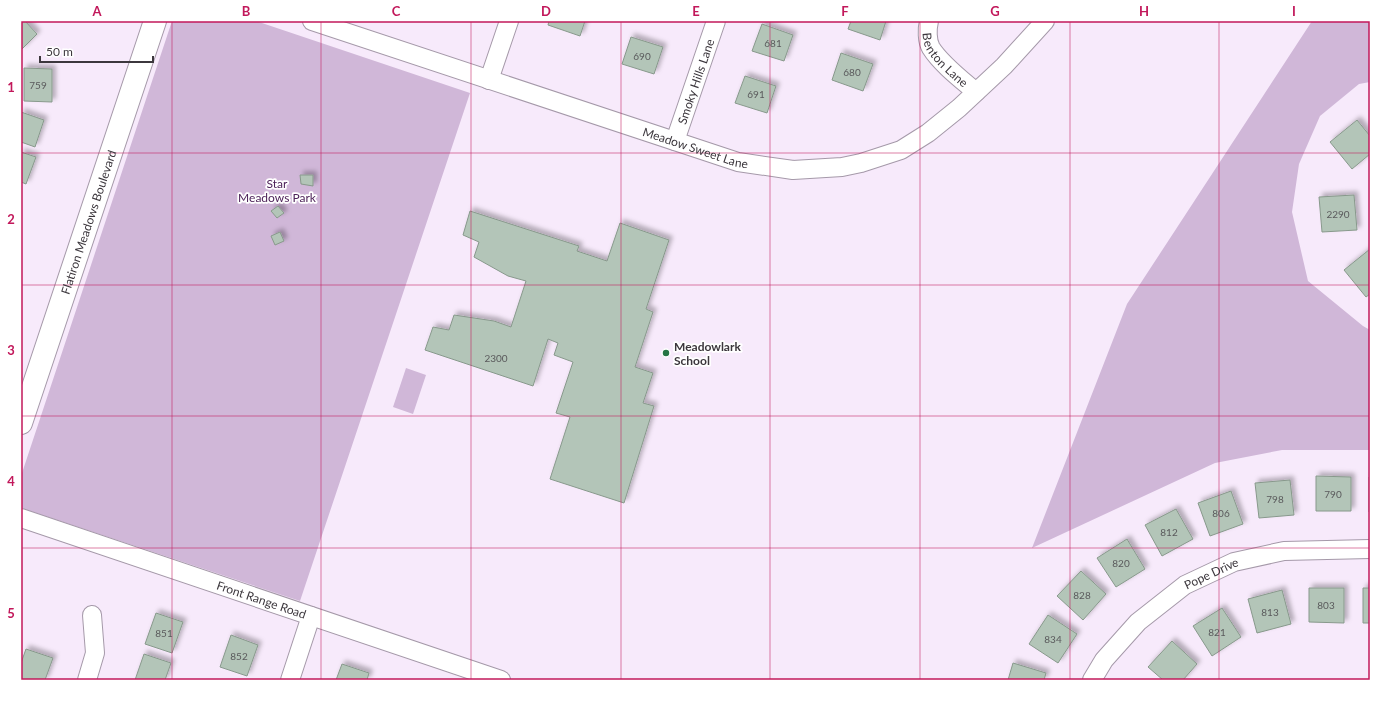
<svg xmlns="http://www.w3.org/2000/svg" width="1391" height="701" font-family="Lato,sans-serif">
<style>
.green{fill:#d0b7d8}
.building{fill:#b3c5b8;stroke:#88998c;filter:url(#shadow)}
.lines{fill:none;stroke-linecap:round;stroke-linejoin:round}
.street-casing{stroke:#a599a9;stroke-width:20}
.secondary-casing{stroke:#a599a9;stroke-width:24}
.street{stroke:#fff;stroke-width:18}
.secondary{stroke:#fff;stroke-width:22}
.grid{fill:none;stroke:#c2185b;stroke-width:1;stroke-opacity:0.55}
.poi-dot{fill:#257444;stroke:#fff;stroke-width:1.5}
.labels{text-anchor:middle;dominant-baseline:central;stroke-width:3.5;stroke-linejoin:round;paint-order:stroke}
.number-label{font-size:10px;fill:#5a5a5c}
.street-label{font-size:12px;fill:#3c373d;stroke:#fff}
.park-label{font-size:12px;fill:#4e235a;stroke:#fff}
.poi-label{font-size:12px;font-weight:bold;fill:#3c373d;stroke:#fff;text-anchor:start}
.neatline{fill:none;stroke:#c2185b;stroke-width:1.5}
.grid-label{font-size:13px;text-anchor:middle;font-weight:bold;fill:#c2185b}
</style>
<defs>
<filter id="shadow"><feDropShadow dx="3.5" dy="-3.5" stdDeviation="2" flood-color="#0004"/></filter>
</defs>
<rect width="100%" height="100%" fill="#f7eafb"/>
<path class="green" d="M 172,21 L 256,21 L 470,93 L 300,601 L 21,508 L 21,476 Z
M 1312,21 L 1370,21 L 1370,82 L 1359,84 L 1320,116 L 1299,164 L 1292,212 L 1308,281 L 1363,326 L 1370,330 L 1370,450 L 1282,450 L 1215,463 L 1032,548 L 1127,304 Z
M 406,368 L 426,375 L 413,414 L 393,407 Z"/>
<path class="building" d="M 21,21 L 25,21 L 37,34 L 21,50 Z
M 549,21 L 585,21 L 580,36 L 548,25 Z
M 851,21 L 886,21 L 880,40 L 848,29 Z
M 762,24 L 793,35 L 784,61 L 752,51 Z
M 631,37 L 663,47 L 654,74 L 622,64 Z
M 841,53 L 873,64 L 863,91 L 832,80 Z
M 24,68 L 52,69 L 52,102 L 24,101 Z
M 745,76 L 776,86 L 767,113 L 735,103 Z
M 21,112 L 44,120 L 35,147 L 21,142 Z
M 1357,120 L 1370,136 L 1370,154 L 1352,169 L 1330,142 Z
M 21,152 L 36,157 L 26,184 L 21,182 Z
M 300,175 L 313,175 L 313,186 L 301,184 Z
M 1354,195 L 1357,230 L 1322,232 L 1319,197 Z
M 278,206 L 284,213 L 277,218 L 271,211 Z
M 470,211 L 579,246 L 577,251 L 607,261 L 620,223 L 669,240 L 646,309 L 653,312 L 635,367 L 653,373 L 643,403 L 654,406 L 624,503 L 550,479 L 570,417 L 556,413 L 573,362 L 554,355 L 558,343 L 548,339 L 533,386 L 425,350 L 433,327 L 449,330 L 454,315 L 494,321 L 511,327 L 526,281 L 508,276 L 474,257 L 479,242 L 463,235 Z
M 280,232 L 284,241 L 275,245 L 271,236 Z
M 1370,249 L 1370,294 L 1366,297 L 1344,270 Z
M 1316,476 L 1351,477 L 1351,511 L 1316,511 Z
M 1369,477 L 1370,477 L 1370,512 L 1369,512 Z
M 1290,480 L 1294,515 L 1259,518 L 1255,483 Z
M 1231,491 L 1243,524 L 1210,536 L 1198,503 Z
M 1176,509 L 1193,539 L 1162,556 L 1145,525 Z
M 1127,539 L 1145,569 L 1116,587 L 1097,558 Z
M 1081,571 L 1106,594 L 1083,620 L 1057,596 Z
M 1309,588 L 1344,588 L 1344,623 L 1309,622 Z
M 1363,588 L 1370,588 L 1370,623 L 1363,623 Z
M 1282,590 L 1291,624 L 1257,633 L 1248,599 Z
M 1222,608 L 1241,637 L 1212,656 L 1193,626 Z
M 156,613 L 183,622 L 172,653 L 145,644 Z
M 1048,615 L 1077,634 L 1058,663 L 1029,644 Z
M 231,635 L 258,645 L 247,676 L 220,667 Z
M 1172,641 L 1197,664 L 1183,680 L 1163,680 L 1148,667 Z
M 26,649 L 53,658 L 45,680 L 21,680 L 21,663 Z
M 144,654 L 171,663 L 165,680 L 135,680 Z
M 1013,663 L 1046,673 L 1044,680 L 1008,680 Z
M 342,664 L 369,673 L 367,680 L 336,680 Z"/>
<g class="lines">
<defs>
<g id="street">
<path id="s1" d="M 312,21 L 738,162 L 793,170 L 842,167 L 861,163 L 901,150 L 928,133 L 959,108 L 1004,66 L 1045,21"/>
<path id="s2" d="M 929,21 C 927,29 927,41 931,48 C 941,64 962,80 976,92"/>
<path d="M 489,80 L 509,21"/>
<path id="s3" d="M 675,141 L 716,21"/>
<path id="s4" d="M 21,518 L 501,680"/>
<path d="M 87,680 L 95,653 L 92,615"/>
<path d="M 290,680 L 311,616"/>
<path id="s5" d="M 1092,680 L 1104,660 L 1138,622 L 1185,585 L 1234,562 L 1284,551 L 1370,549"/>
</g>
<g id="secondary">
<path id="s6" d="M 21,423 L 155,21"/>
</g>
</defs>
<use href="#street" class="street-casing"/>
<use href="#secondary" class="secondary-casing"/>
<use href="#street" class="street"/>
<use href="#secondary" class="secondary"/>
</g>
<path class="grid" d="M 172,21 L 172,680M 321,21 L 321,680M 471,21 L 471,680M 621,21 L 621,680M 770,21 L 770,680M 920,21 L 920,680M 1070,21 L 1070,680M 1219,21 L 1219,680M 21,153 L 1370,153M 21,285 L 1370,285M 21,416 L 1370,416M 21,548 L 1370,548"/>
<circle class="poi-dot" cx="666" cy="353" r="4"/>
<g class="labels">
<g class="number-label">
<text x="773" y="43">681</text>
<text x="642" y="56">690</text>
<text x="852" y="72">680</text>
<text x="38" y="85">759</text>
<text x="756" y="94">691</text>
<text x="1338" y="214">2290</text>
<text x="496" y="358">2300</text>
<text x="1333" y="494">790</text>
<text x="1275" y="499">798</text>
<text x="1221" y="513">806</text>
<text x="1169" y="532">812</text>
<text x="1121" y="563">820</text>
<text x="1082" y="595">828</text>
<text x="1326" y="605">803</text>
<text x="1270" y="612">813</text>
<text x="1217" y="632">821</text>
<text x="164" y="633">851</text>
<text x="1053" y="639">834</text>
<text x="239" y="656">852</text>
</g>
<g class="street-label">
<text stroke="none"><textPath href="#s2" startOffset="45">Benton Lane</textPath></text>
<text stroke="none"><textPath href="#s3" startOffset="63">Smoky Hills Lane</textPath></text>
<text stroke="none"><textPath href="#s1" startOffset="404">Meadow Sweet Lane</textPath></text>
<text stroke="none"><textPath href="#s6" startOffset="212">Flatiron Meadows Boulevard</textPath></text>
<text stroke="none"><textPath href="#s5" startOffset="163">Pope Drive</textPath></text>
<text stroke="none"><textPath href="#s4" startOffset="254">Front Range Road</textPath></text>
</g>
<g class="park-label">
<text x="277" y="183">Star<tspan x="277" dy="14">Meadows Park</tspan></text>
</g>
<g class="poi-label">
<text x="674" y="346">Meadowlark<tspan x="674" dy="14">School</tspan></text>
</g>
</g>
<rect width="1391" height="701" fill="none" stroke="#ffffff" stroke-width="44"/>
<path d="M40 56v6h113v-6" fill="none" stroke="#3c373d" stroke-width="2"/>
<text x="46" y="56" font-size="12" fill="#3c373d" stroke="#ffffff" stroke-width="3" paint-order="stroke">50 m</text>
<rect x="22" y="22" width="1347" height="657" class="neatline"/>
<g class="grid-label">
<text x="97" y="16">A</text>
<text x="246" y="16">B</text>
<text x="396" y="16">C</text>
<text x="546" y="16">D</text>
<text x="696" y="16">E</text>
<text x="845" y="16">F</text>
<text x="995" y="16">G</text>
<text x="1144" y="16">H</text>
<text x="1294" y="16">I</text>
<text x="11" y="92">1</text>
<text x="11" y="224">2</text>
<text x="11" y="355">3</text>
<text x="11" y="486">4</text>
<text x="11" y="618">5</text>
</g>
</svg>
